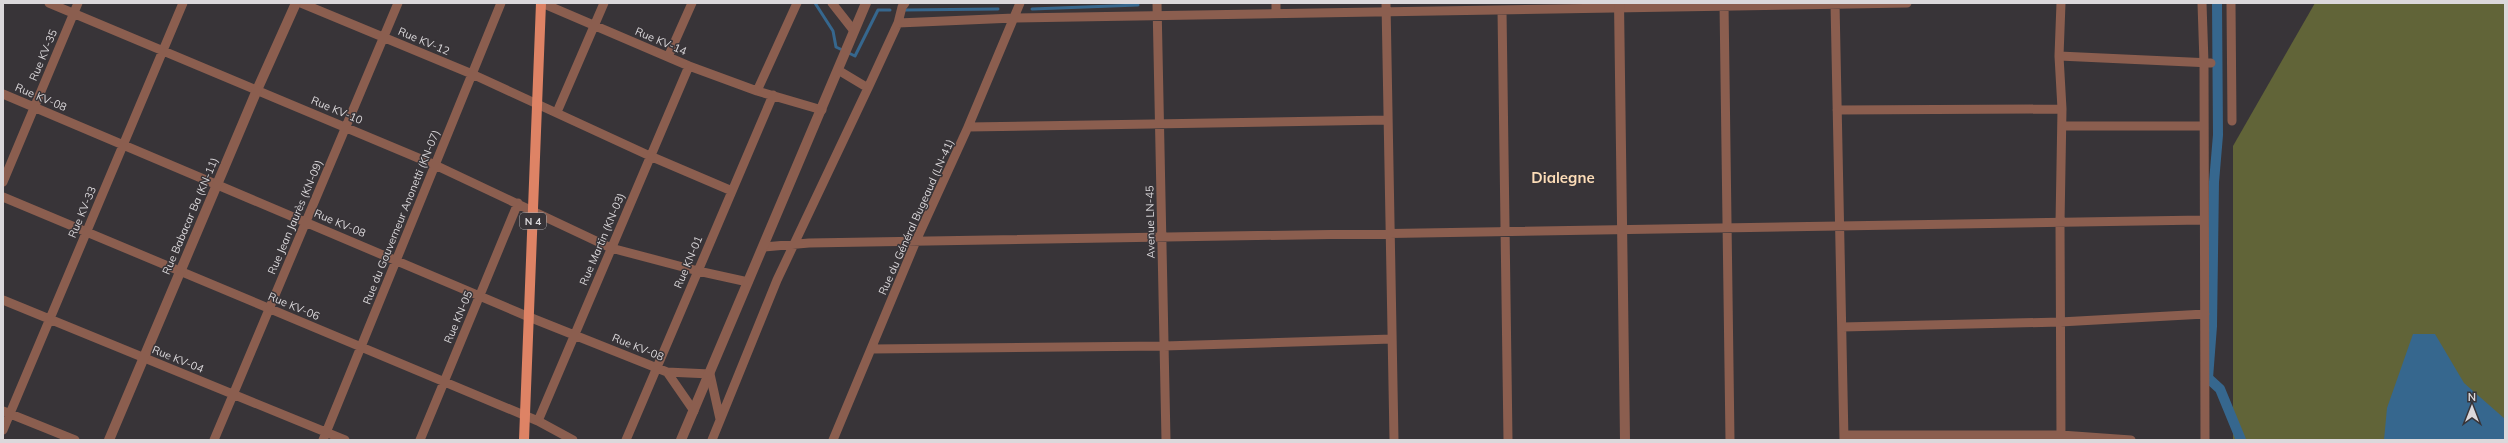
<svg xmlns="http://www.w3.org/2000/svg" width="2508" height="443" font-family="Mulish,sans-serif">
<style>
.green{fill:#616438}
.water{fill:#36678e}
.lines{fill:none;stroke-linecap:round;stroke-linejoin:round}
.stream{stroke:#36678e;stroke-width:3}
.canal{stroke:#36678e;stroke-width:10}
.minor{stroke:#8b5e4f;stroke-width:9}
.tertiary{stroke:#8b5e4f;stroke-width:10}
.primary{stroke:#de8365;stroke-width:10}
.labels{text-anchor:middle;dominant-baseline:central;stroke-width:3;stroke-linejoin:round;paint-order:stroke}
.shield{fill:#383438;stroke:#aaa7aa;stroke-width:1}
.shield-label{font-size:10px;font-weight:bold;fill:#dbd8db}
.street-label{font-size:11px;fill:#dbd8db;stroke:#383438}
.district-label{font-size:15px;font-weight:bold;fill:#fcdcb7;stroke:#383438}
</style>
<rect width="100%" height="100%" fill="#383438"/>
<path class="green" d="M 2315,3 L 2505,3 L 2505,440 L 2233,440 L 2233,146 Z"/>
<path class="water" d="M 2413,334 L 2435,334 L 2464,383 L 2505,419 L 2505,440 L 2384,440 L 2387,408 Z"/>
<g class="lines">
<path class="stream" d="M 815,3 L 833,31 L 836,47 L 855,56 L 878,10 L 890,10
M 1032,9 L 1138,5
M 904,10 L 998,9"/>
<path class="canal" d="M 2217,3 L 2218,135 L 2214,182 L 2212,326 L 2208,378 L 2220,389 L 2241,440"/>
<path class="minor" d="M 49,3 L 435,165 L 611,248 L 698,271 L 748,282
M 301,3 L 472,74 L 650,156 L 732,191
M 542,3 L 689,66 L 757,91 L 822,110
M 832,3 L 854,31
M 1157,3 L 1166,440
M 1276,3 L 1276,13
M 1386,3 L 1394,440
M 1724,3 L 1730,440
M 1835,3 L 1844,440
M 2202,3 L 2204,63 L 2205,440
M 2231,3 L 2232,121
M 1502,10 L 1508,440
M 898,23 L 1014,18 L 1907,3
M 2059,56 L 2211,63
M 668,57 L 692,3
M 868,88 L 898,23 L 902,7 L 905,3
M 757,91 L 797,3
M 3,94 L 529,317 L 657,368 L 667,372 L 710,374 L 720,419
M 1837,110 L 2062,109
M 557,112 L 604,3
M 2062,126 L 2203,126
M 968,127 L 1388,120
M 3,182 L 78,3
M 3,197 L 538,421 L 573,440
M 764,247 L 809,243 L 2203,220
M 3,300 L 345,440
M 1842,327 L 2060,322 L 2205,314
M 872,349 L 1164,346 L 1392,339
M 667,372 L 694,411
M 3,411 L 75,440
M 538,421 L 689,66
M 3,430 L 183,3
M 1844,435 L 2061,435 L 2131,440
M 214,440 L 398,3
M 323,440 L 501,3
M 420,440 L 518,203
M 626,440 L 773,95
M 712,440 L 777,280 L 868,88 L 838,70
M 833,440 L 916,241 L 968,127 L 1020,3
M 2061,440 L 2060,223 L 2062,109 L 2059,56 L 2061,3"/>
<path class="tertiary" d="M 1619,3 L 1625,440
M 109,440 L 257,90 L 296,3
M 681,440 L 866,3"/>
<path class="primary" d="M 524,440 L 541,3"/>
</g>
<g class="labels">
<rect class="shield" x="520" y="213" width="26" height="16" rx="3"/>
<g class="shield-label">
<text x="533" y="221">N 4</text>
</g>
<g class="street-label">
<text transform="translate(424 41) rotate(23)">Rue KV-12</text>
<text transform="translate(661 41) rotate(23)">Rue KV-14</text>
<text transform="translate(43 55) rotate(-67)">Rue KV-35</text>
<text transform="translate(41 97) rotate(23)">Rue KV-08</text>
<text transform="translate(337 110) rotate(23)">Rue KV-10</text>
<text transform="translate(82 212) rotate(-67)">Rue KV-33</text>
<text transform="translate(190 216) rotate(-67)">Rue Babacar Ba (KN-11)</text>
<text transform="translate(295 217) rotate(-67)">Rue Jean Jaurès (KN-09)</text>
<text transform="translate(401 217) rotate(-68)">Rue du Gouverneur Anonetti (KN-07)</text>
<text transform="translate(916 217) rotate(-66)">Rue du Général Bugeaud (LN-41)</text>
<text transform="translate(1150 222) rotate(-91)">Avenue LN-45</text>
<text transform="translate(340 223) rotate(23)">Rue KV-08</text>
<text transform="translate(602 239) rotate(-67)">Rue Martin (KN-03)</text>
<text transform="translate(688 262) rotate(-67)">Rue KN-01</text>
<text transform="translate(294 306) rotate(23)">Rue KV-06</text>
<text transform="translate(458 317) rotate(-67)">Rue KN-05</text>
<text transform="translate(638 347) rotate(22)">Rue KV-08</text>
<text transform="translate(178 359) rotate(22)">Rue KV-04</text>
</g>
<g class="district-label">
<text x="1563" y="177">Dialegne</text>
</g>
</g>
<rect width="2508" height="443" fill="none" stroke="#dbd8db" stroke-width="8"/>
<g transform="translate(2472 407)" stroke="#383438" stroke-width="3" paint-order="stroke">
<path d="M0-3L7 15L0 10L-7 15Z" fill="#dbd8db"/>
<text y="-6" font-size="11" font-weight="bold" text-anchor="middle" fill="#dbd8db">N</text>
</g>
</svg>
